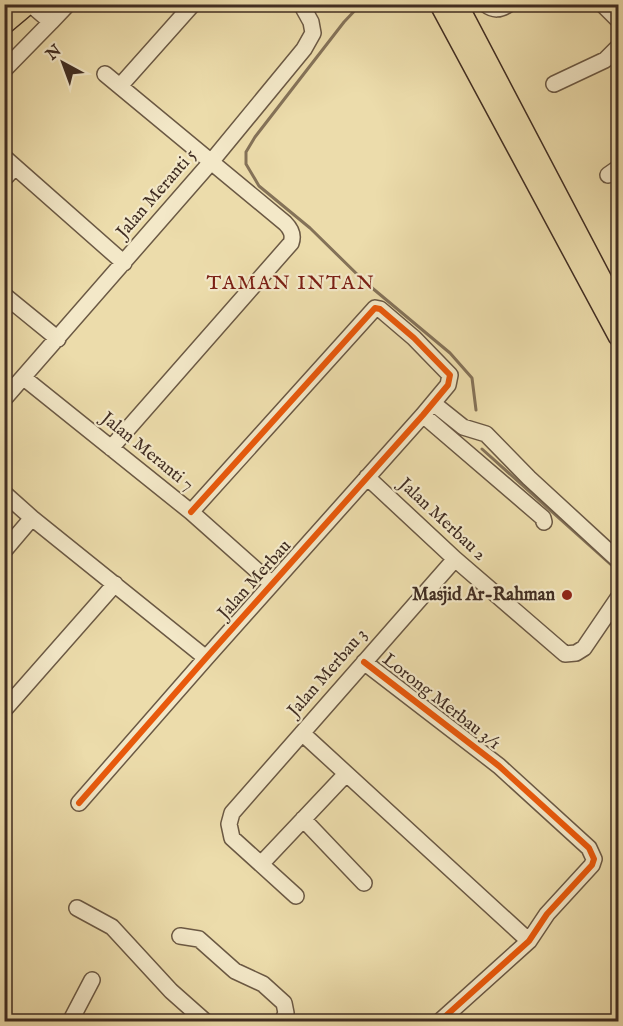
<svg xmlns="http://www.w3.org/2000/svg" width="623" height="1026" font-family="'IM FELL English',serif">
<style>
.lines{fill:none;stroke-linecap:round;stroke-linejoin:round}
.stream{stroke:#847258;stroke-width:3}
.minor-casing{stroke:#6b5944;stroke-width:18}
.major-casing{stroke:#402d22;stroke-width:21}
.minor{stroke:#f3e8c8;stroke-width:15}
.major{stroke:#ecdcab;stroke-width:18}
.cycleway-casing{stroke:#f3e8c8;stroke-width:10}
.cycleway{stroke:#e8590c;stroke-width:6}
.poi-dot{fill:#8f2418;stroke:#f3e8c8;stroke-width:2}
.labels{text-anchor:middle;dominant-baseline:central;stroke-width:4.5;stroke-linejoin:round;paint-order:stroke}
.street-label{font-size:18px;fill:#402d22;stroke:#f3e8c8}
.poi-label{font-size:18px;font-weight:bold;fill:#402d22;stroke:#f3e8c8;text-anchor:end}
.neighbourhood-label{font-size:20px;letter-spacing:1.5px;fill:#7a1f14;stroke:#f3e8c8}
</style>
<rect width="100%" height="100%" fill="#ecdcab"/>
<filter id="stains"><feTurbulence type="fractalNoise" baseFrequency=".00333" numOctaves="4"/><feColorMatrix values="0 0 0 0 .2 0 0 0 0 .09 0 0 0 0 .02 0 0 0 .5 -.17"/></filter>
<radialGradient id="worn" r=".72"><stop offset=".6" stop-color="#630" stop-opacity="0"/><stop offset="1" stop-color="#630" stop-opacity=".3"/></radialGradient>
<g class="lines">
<path class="stream" d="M 361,4 L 344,22 L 255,137 L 246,152 L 246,164 L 259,186 L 310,228 L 365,282 L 450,353 L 472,378 L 476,410
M 482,449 L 618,571"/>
<defs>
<path id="minor" d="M 485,4 C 494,11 500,10 509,4
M 602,4 L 618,20
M 51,22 L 68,4
M 4,70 L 51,22 L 30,4
M 105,74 L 285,223 C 291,229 294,235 291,243 L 111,448
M 554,84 L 605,60 L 618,47
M 120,86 L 193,4
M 4,157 L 124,263
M 608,175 L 618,168
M 4,179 L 15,167
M 4,295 L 58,339
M 24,378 L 191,512 L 272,584
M 4,399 L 211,162 L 304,49 L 313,33 L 311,22 L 301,4
M 433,403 L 463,427 L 486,434 L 529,478 L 618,560
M 423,415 L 543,518 L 544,522
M 367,477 L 455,559 L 565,654 L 576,653 L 584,648 L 618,598
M 4,493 L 32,518 L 206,658
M 4,551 L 32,518
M 364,662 L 499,766 L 589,848 L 594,859 L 592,865 L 547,914 L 529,941 L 439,1022
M 4,710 L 115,584
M 302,733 L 529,941
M 79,803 L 206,658 L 423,415 L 448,385 L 450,375 L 414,338 L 380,309 L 375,308 L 191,512
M 303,819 L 364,883
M 261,864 L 346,774
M 296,896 L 232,838 L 229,824 L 232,813 L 455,559
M 77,908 L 112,927 L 171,991 L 206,1022
M 180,936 L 199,939 L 235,971 L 263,984 L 284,1003 L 286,1013 L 282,1022
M 70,1022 L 92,980"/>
<path id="major" d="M 439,4 L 618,337
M 458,4 L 618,309
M 4,25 L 29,4"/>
</defs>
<use href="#minor" class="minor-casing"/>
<use href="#major" class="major-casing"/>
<use href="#minor" class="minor"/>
<use href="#major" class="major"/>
<defs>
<path id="cycleway" d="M 364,662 L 499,766 L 589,848 L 594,859 L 592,865 L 547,914 L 529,941 L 439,1022
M 79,803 L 206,658 L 423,415 L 448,385 L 450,375 L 414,338 L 380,309 L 375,308 L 191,512"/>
</defs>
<use href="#cycleway" class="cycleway-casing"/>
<use href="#cycleway" class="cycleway"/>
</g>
<circle class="poi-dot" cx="567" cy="595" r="6"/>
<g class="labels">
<g class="street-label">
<text transform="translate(157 194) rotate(-49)">Jalan Meranti 5</text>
<text transform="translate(147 452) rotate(39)">Jalan Meranti 7</text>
<text transform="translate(442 520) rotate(43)">Jalan Merbau 2</text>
<text transform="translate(255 580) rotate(-48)">Jalan Merbau</text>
<text transform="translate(328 673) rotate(-49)">Jalan Merbau 3</text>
<text transform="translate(441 702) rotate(38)">Lorong Merbau 3/1</text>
</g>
<g class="poi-label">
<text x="555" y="595">Masjid Ar-Rahman</text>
</g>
<g class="neighbourhood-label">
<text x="291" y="283">TAMAN INTAN</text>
</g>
</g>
<rect width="623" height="1026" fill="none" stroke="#ecdcab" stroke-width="24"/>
<rect x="6" y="6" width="611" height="1014" fill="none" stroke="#402d22" stroke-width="3"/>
<rect x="12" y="12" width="599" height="1002" fill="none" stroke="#402d22" stroke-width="1.5"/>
<g transform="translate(63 63) rotate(319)" stroke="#f3e8c8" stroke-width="4.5" paint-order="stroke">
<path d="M0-4.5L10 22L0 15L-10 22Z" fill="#402d22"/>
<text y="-9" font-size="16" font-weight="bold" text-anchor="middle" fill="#402d22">N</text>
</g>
<rect width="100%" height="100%" filter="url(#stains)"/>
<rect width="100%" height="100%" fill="url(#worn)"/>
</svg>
